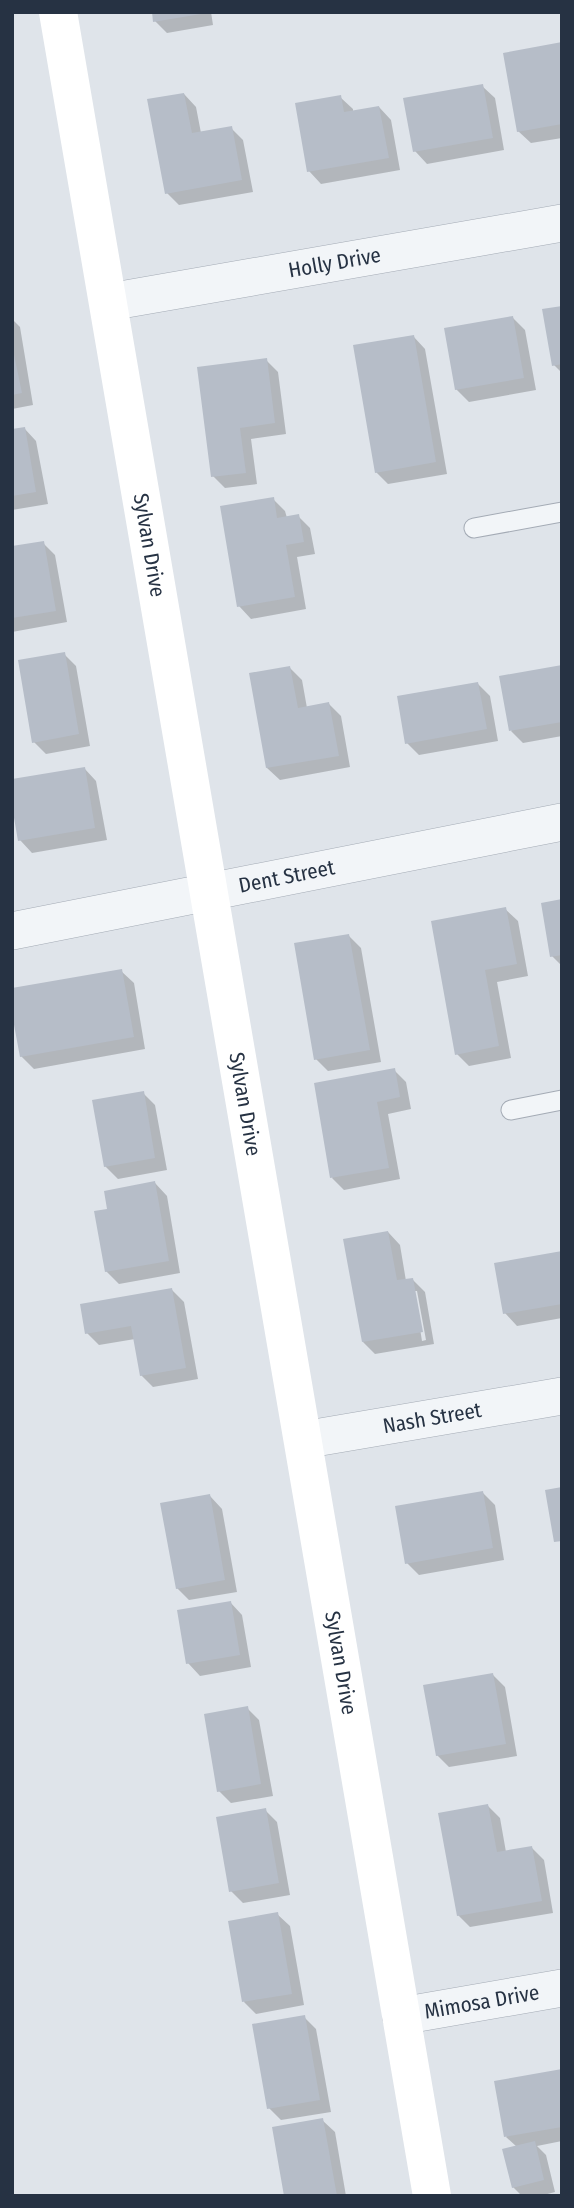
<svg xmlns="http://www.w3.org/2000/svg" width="574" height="2208" font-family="'Fira Sans Condensed',sans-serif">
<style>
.shadow{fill:#0003;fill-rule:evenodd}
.building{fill:#b6bdc8}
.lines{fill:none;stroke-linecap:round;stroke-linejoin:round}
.lane-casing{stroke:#a4abb5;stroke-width:21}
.street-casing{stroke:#a4abb5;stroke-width:38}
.lane{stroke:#f2f5f8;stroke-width:19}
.street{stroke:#f2f5f8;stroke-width:37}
.secondary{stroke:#fff;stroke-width:38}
.labels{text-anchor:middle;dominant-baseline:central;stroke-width:7;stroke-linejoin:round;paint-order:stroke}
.street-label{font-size:21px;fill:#263243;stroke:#eff3f7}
</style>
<rect width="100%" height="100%" fill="#dfe4ea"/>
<path class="shadow" d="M 153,12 L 211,12 L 213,25 L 167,33 L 155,21 Z
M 562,44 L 562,138 L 531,143 L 518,131 Z
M 482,86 L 495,98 L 504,150 L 427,164 L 415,151 Z
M 184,94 L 196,107 L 201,133 L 231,128 L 243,140 L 253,192 L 179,205 L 167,193 Z
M 340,97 L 353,109 L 353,112 L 379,107 L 391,120 L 400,170 L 321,184 L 309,171 Z
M 562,308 L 562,373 L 554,365 Z
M 513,318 L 525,330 L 536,390 L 469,402 L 456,389 Z
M 12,319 L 20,327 L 33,405 L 12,409 Z
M 413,336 L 425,349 L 447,474 L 388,484 L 376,472 Z
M 266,360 L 278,372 L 286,434 L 251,439 L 257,484 L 225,488 L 213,476 Z
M 24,428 L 36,441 L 48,504 L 12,510 L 12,431 Z
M 273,499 L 285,511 L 287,518 L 298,516 L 310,528 L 315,554 L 297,557 L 306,609 L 251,619 L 239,606 Z
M 43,543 L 55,555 L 67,622 L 12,632 L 12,548 Z
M 64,654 L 76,666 L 90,746 L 46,754 L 34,742 Z
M 562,667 L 562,736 L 523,743 L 511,731 Z
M 290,668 L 302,680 L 307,708 L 329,704 L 341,716 L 350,767 L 280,780 L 267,768 Z
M 478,684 L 490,696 L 498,741 L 419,755 L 407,743 Z
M 84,768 L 96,781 L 107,840 L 32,853 L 20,840 Z
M 562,901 L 562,966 L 552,956 Z
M 505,909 L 518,921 L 528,976 L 497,982 L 511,1058 L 469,1066 L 457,1054 L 433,923 Z
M 349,936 L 361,948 L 381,1062 L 328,1071 L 316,1059 Z
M 121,971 L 134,983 L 145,1049 L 34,1069 L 21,1056 Z
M 394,1070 L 406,1082 L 411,1109 L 388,1114 L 400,1179 L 344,1190 L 332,1178 Z
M 143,1093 L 155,1105 L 167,1170 L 118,1179 L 105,1166 Z
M 155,1183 L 167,1196 L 180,1273 L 119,1284 L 106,1271 L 109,1210 Z
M 388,1232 L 400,1245 L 406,1281 L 412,1279 L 425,1292 L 434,1344 L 375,1354 L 363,1342 ZM 414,1291 L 417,1291 L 426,1340 L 422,1341 Z
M 562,1253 L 562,1318 L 517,1326 L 505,1313 Z
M 172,1290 L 184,1302 L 198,1379 L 153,1387 L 141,1375 L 135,1339 L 99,1345 L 87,1333 Z
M 482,1492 L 495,1505 L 504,1560 L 419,1575 L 407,1563 Z
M 210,1496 L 222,1509 L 237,1592 L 189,1600 L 177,1588 Z
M 230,1602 L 242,1615 L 251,1667 L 200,1676 L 188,1663 Z
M 493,1675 L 505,1687 L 517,1756 L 449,1767 L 437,1755 Z
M 247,1708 L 259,1720 L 273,1796 L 231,1803 L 219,1791 Z
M 488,1806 L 500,1818 L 506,1852 L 532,1848 L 544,1860 L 553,1913 L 470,1927 L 458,1915 Z
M 265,1810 L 277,1822 L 290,1895 L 243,1903 L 231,1891 Z
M 277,1914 L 290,1926 L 304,2005 L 256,2014 L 244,2002 Z
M 304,2017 L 316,2029 L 331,2112 L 281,2120 L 269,2108 Z
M 562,2071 L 562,2141 L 537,2146 L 546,2155 L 555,2192 L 540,2196 L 522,2196 L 513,2187 L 517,2147 L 506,2137 Z
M 322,2120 L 335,2132 L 346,2196 L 286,2196 Z"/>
<path class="building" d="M 152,12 L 201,12 L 201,14 L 153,22 Z
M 562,42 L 562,124 L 517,132 L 503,53 Z
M 483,84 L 493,138 L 413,152 L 403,98 Z
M 184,93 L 192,133 L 232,126 L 242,180 L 165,194 L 147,99 Z
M 341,95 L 344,112 L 379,106 L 389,158 L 307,172 L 295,103 Z
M 562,306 L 562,364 L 552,366 L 542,309 Z
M 513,316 L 524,378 L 455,390 L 444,328 Z
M 414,335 L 436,462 L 375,473 L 353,345 Z
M 12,345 L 22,393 L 12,395 Z
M 267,358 L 275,423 L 240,428 L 246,473 L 211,477 L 197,367 Z
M 25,427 L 36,492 L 12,496 L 12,429 Z
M 274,497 L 277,518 L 299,514 L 304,542 L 286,545 L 295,597 L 237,607 L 220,506 Z
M 44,541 L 56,611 L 12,618 L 12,546 Z
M 65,652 L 79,734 L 32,743 L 18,660 Z
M 562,665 L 562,722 L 509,731 L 499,676 Z
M 290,666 L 298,708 L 329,702 L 339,756 L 266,768 L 249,673 Z
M 478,682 L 487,729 L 405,744 L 397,696 Z
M 85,767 L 95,828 L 18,841 L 12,806 L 12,779 Z
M 562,899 L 562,955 L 550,957 L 541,903 Z
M 506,907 L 517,964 L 485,970 L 499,1046 L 455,1055 L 431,921 Z
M 349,934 L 370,1050 L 314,1060 L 294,943 Z
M 122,969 L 134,1037 L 20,1057 L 12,1014 L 12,988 Z
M 395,1068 L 400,1097 L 377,1102 L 389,1168 L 330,1178 L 314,1083 Z
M 144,1091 L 155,1158 L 104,1167 L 92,1100 Z
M 155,1181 L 169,1261 L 105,1272 L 94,1211 L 107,1209 L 104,1191 Z
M 388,1231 L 397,1280 L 413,1278 L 423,1332 L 362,1342 L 343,1239 Z
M 562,1251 L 562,1304 L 503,1314 L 494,1263 Z
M 172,1288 L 186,1368 L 140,1376 L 131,1326 L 85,1334 L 80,1304 Z
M 562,1487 L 562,1541 L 554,1542 L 545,1490 Z
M 483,1491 L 493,1548 L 405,1564 L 395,1506 Z
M 210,1494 L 225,1580 L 176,1589 L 160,1503 Z
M 231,1601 L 240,1655 L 186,1664 L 177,1610 Z
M 493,1673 L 506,1744 L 436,1756 L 423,1685 Z
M 248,1706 L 261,1784 L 217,1792 L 204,1714 Z
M 488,1804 L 497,1852 L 532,1846 L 542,1901 L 457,1916 L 438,1813 Z
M 266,1808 L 279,1883 L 229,1892 L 216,1817 Z
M 278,1912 L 292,1994 L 242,2002 L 228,1921 Z
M 305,2015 L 320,2100 L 267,2109 L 252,2024 Z
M 562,2069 L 562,2127 L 504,2137 L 494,2081 Z
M 323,2118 L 337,2196 L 284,2196 L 272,2127 Z
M 535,2141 L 544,2180 L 512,2188 L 502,2149 Z"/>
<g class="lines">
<defs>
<path id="lane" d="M 474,528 L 562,512
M 511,1110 L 562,1100"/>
<g id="street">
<path id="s1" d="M 109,302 L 562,223"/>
<path id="s2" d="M 12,931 L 562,822"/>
<path id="s3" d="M 303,1440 L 562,1396"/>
<path id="s4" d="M 401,2016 L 562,1988"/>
</g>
</defs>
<use href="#lane" class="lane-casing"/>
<use href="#street" class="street-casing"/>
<use href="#lane" class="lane"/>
<use href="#street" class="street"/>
<path class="secondary" id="s5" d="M 58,12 L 432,2196"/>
</g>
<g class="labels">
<g class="street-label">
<text stroke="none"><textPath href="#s1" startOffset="229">Holly Drive</textPath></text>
<text stroke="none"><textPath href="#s5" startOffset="541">Sylvan Drive</textPath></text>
<text stroke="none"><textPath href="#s2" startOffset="280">Dent Street</textPath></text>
<text stroke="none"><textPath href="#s5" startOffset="1108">Sylvan Drive</textPath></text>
<text stroke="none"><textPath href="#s3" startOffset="131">Nash Street</textPath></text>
<text stroke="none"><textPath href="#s5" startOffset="1675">Sylvan Drive</textPath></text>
<text stroke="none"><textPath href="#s4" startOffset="82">Mimosa Drive</textPath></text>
</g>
</g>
<rect width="574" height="2208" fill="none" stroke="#263243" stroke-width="28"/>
</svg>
